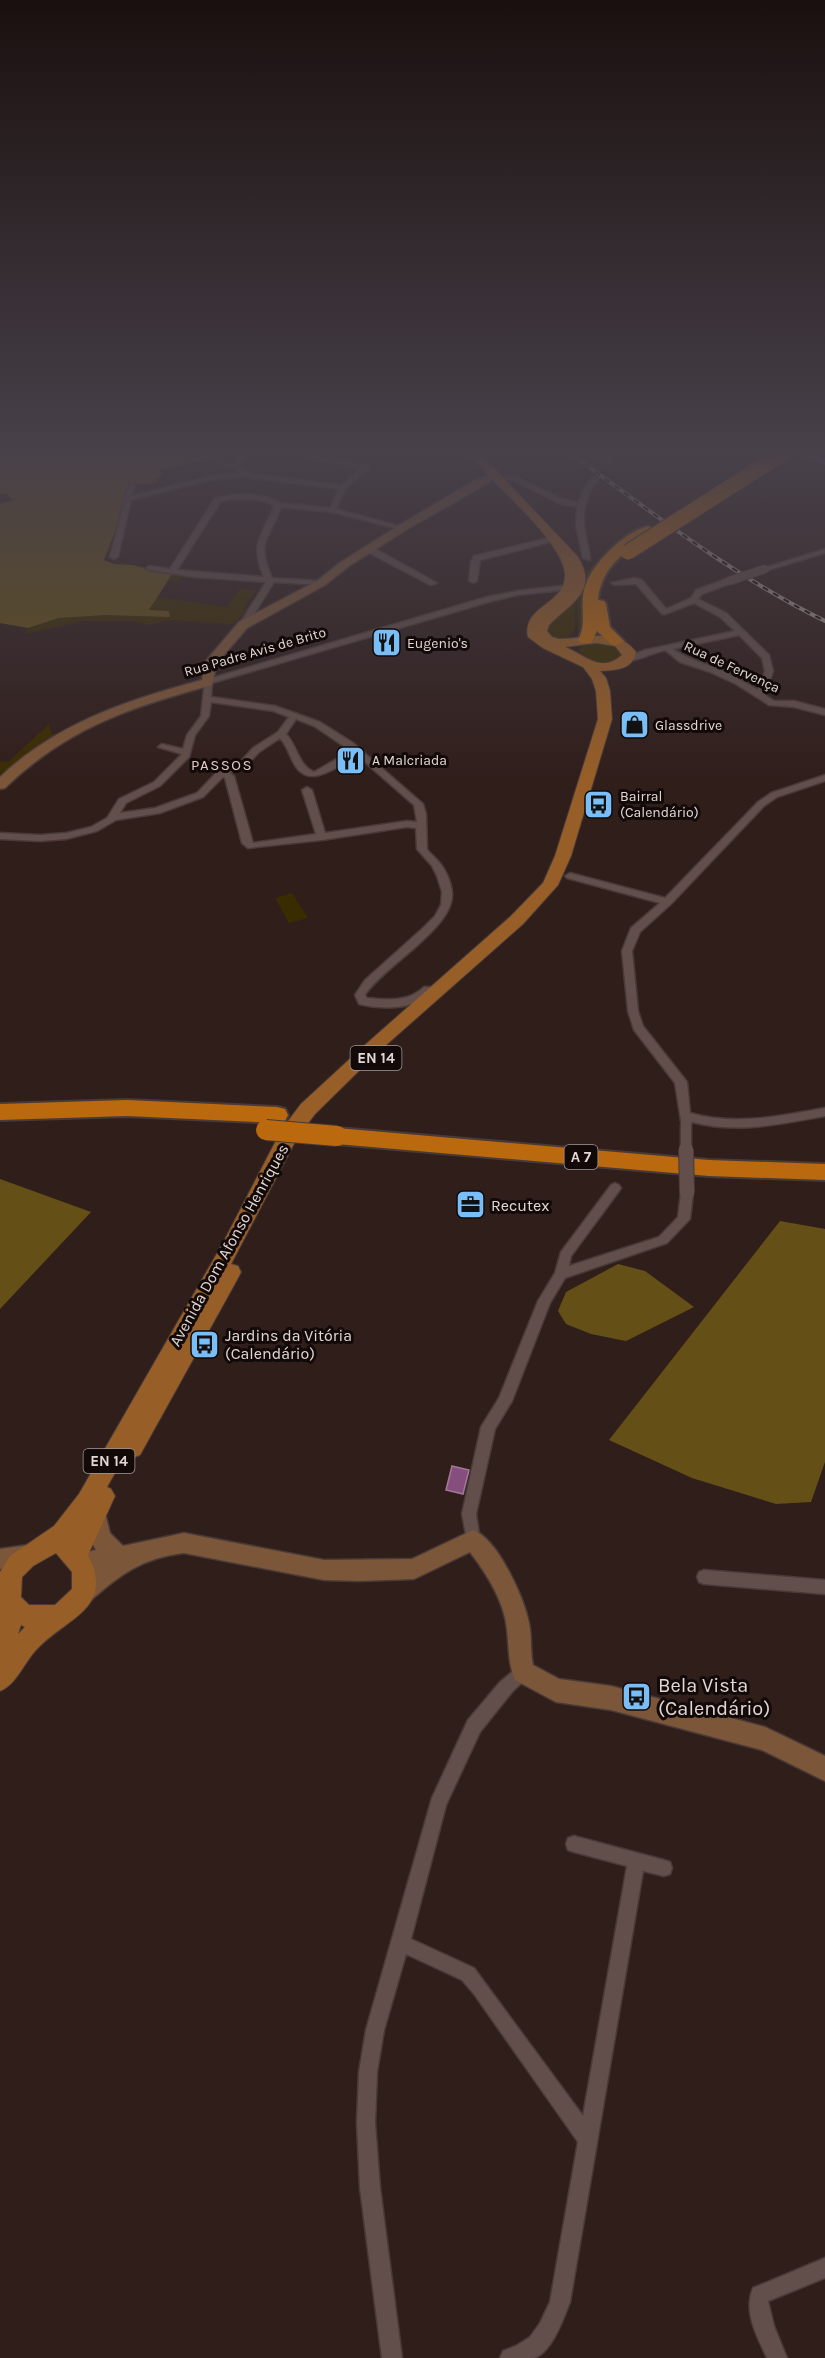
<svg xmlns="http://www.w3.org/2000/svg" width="825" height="2358" font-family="Karla,sans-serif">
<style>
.green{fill:#3a2c01}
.forest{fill:#645016}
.water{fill:#864e7d;stroke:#a27797;stroke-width:1.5}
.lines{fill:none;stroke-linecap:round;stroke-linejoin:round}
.river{fill:#864e7d;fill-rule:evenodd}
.street-casing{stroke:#483a37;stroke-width:3}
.secondary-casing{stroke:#483a37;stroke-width:3}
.primary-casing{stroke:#483a37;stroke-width:2}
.highway-casing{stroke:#483a37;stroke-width:4}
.street{fill:#624e4a;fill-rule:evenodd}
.secondary{fill:#7c5638;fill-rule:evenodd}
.primary{fill:#975e27;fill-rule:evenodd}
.highway{fill:#ba690f;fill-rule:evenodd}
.rail-casing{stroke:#9d8f8c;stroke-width:4}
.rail{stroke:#120a09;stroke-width:2;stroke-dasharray:6;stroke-linecap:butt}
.street-bridge-far2-casing{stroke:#483a37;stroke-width:10;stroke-linecap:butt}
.street-bridge-far1-casing{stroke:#483a37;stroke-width:13;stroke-linecap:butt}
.street-bridge-casing{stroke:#483a37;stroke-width:16;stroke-linecap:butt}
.highway-bridge-far1-casing{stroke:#483a37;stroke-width:17;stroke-linecap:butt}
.highway-bridge-casing{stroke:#483a37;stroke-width:22;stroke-linecap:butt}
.street-bridge-far2{stroke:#624e4a;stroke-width:8}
.street-bridge-far1{stroke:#624e4a;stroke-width:10}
.street-bridge{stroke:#624e4a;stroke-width:14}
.highway-bridge-far1{stroke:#ba690f;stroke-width:15}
.highway-bridge{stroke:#ba690f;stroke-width:20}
.labels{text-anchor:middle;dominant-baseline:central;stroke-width:6;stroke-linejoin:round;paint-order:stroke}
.far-poi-label{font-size:14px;fill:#e3d7d4;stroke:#120a09;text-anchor:start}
.far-street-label{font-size:14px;fill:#e3d7d4;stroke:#120a09}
.far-neighbourhood-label{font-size:15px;letter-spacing:1.5px;fill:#e4cbc6;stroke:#120a09}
.shield{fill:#120a09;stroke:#a49a97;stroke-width:1.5}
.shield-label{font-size:15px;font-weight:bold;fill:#e3d7d4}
.poi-label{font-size:16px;fill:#e3d7d4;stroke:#120a09;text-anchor:start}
.street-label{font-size:16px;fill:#e3d7d4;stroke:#120a09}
.near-poi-label{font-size:20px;fill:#e3d7d4;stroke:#120a09;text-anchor:start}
</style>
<rect width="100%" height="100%" fill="#301e1b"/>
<path class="green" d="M 608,548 L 613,549 C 582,575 581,594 584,631 L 580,631 L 578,629 L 577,599 L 584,585 L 584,570 L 589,570 Z
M 172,574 L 183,576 L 178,582 L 169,581 L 157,597 L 227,607 L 240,589 L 256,591 L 243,609 L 247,610 L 234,624 L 169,620 L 149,625 L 135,621 L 83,621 L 25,634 L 28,628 L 59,618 L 149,610 Z
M 575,600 L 575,629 L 564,641 L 554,640 L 546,634 L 546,627 Z
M 610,642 L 624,652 L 622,660 L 604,665 L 580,657 L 579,649 L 587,643 Z
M 49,724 L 52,734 L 60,732 L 0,774 L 0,761 L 8,762 Z
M 292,893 L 308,918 L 289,923 L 275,898 Z"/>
<path class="forest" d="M 0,450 L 213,450 L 213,458 L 160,470 L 163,476 L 157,478 L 157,483 L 128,485 L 120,519 L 104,560 L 114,564 L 132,565 L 172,574 L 149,610 L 169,611 L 170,617 L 105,615 L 59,618 L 28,628 L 0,623 L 0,504 L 13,500 L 7,494 L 0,494 Z
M 0,1179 L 91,1212 L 0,1309 Z
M 780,1221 L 825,1229 L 825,1462 L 811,1502 L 776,1504 L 692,1478 L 609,1440 Z
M 618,1264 L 645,1271 L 694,1307 L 626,1341 L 591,1334 L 566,1324 L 558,1311 L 566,1292 Z"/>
<path class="water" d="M 452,1466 L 469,1470 L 463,1494 L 446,1490 Z"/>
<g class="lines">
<path class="river" d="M 790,450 L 806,450 L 825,458 L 825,465 Z"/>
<defs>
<path id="street" d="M 214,450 L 220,450 L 221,461 L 232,464 L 246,450 L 253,450 L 239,465 L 246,473 L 341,485 L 361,468 L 311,459 L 306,454 L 306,450 L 313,450 L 313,454 L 315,456 L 369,466 L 369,468 L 346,488 L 336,509 L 406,528 L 402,530 L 332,512 L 281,507 C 270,541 255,539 272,578 L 321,581 L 325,583 L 321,585 L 274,582 L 246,627 L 240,627 L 239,625 L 266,582 L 194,577 L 150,570 L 146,568 L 150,566 L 170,569 L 215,498 L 232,495 L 248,494 L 266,497 L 281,503 L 330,508 L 339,489 L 244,477 L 210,480 L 131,500 L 118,557 L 114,559 L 110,557 L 129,484 L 135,485 L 132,496 L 210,476 L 239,473 L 235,469 L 216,463 ZM 232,499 L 256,499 L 273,504 L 273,509 C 260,538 250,545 264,577 L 177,570 L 221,501 Z
M 589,450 L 597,450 L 607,459 L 614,450 L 621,450 L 608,465 Z
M 495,477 L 516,477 L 563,499 L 578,503 L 584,488 L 593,477 L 597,477 L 599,478 C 585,497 581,513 586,536 C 587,544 590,552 590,560 L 583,558 L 576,526 L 577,507 L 558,503 L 513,480 L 493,480 L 493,478 Z
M 552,537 L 555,537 L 555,541 L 480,560 L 477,581 L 473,583 L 469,581 L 471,562 L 474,556 Z
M 366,547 L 372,547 L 437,583 L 430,585 L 366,551 Z
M 825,549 L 825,553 L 765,571 L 761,569 Z
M 634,578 L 642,580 L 666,609 L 691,598 L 696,590 L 726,579 L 732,579 L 732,583 L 702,594 L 698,599 L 726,613 L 769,655 L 773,671 L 765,695 L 774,701 L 794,701 L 825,709 L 825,715 L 794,707 L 769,705 L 736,684 L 710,672 L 680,662 L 665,650 C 653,653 634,662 624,662 L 624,658 L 645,650 L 735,631 L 720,617 L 694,603 L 665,614 L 662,614 L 636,584 L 615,585 L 611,583 ZM 739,635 L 762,658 L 765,671 L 758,690 C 744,682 731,674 716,668 C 700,662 687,659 673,649 Z
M 569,585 L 573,587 L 572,589 L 517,595 L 492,601 L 212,683 L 211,697 L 275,706 L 320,722 L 353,743 L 423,804 L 426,814 L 427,849 C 429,853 433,855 436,859 C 444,866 451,881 452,892 C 456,927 385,965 365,995 L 367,998 C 387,1000 409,1002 424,987 L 432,987 L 433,990 C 418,1010 382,1010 359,1004 L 355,995 L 365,980 L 423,928 L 435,916 L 441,905 L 442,892 L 437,876 L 432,866 L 417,849 L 416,828 L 407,827 L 322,840 L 248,848 L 242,843 L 225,778 L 223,777 L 203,797 L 160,813 L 116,820 L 97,831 L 66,839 L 40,841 L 0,839 L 0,833 L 40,835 L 66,833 L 91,827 L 107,818 L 119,799 L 154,782 L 182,754 L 158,747 L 162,744 L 183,749 L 187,735 L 201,716 L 205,680 L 487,597 L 517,591 ZM 211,702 L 273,711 L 289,717 L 278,732 L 253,748 L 240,762 L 216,773 L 197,793 L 155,808 L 120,813 L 126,803 L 160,786 L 189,757 L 195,735 L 209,716 ZM 296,719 L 314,726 L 354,753 L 340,757 L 314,772 C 298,765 297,745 286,734 ZM 280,738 C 288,747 290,758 296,767 C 312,790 339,763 359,757 L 414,805 L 417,822 L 407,821 L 325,833 L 312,790 L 307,787 L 302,790 L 316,834 L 253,843 L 234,776 L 230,773 L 246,766 L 259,752 Z
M 825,775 L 825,781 L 777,797 L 764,806 L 671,904 L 640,932 L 632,951 L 638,1011 L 643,1026 L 687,1082 L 690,1113 C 735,1126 780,1116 825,1108 L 825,1116 C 781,1124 736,1134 692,1122 L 690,1127 L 682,1127 L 675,1083 L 634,1030 L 628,1011 L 622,951 L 631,928 L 660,903 L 567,878 L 565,876 L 570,873 L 665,898 L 758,802 L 771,793 Z
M 615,1183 L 619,1185 L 621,1188 L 619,1191 L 571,1256 L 569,1266 L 659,1237 L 678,1217 L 681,1193 L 683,1190 L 691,1190 L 693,1193 L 690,1219 L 667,1243 L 565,1278 L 550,1303 L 512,1401 L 495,1429 L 476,1514 L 480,1540 L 478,1545 L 473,1547 L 468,1545 L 462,1514 L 481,1427 L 499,1398 L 538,1301 L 555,1273 L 561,1252 L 611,1185 Z
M 704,1570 L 825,1580 L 825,1594 L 704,1584 L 699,1582 L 697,1577 L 699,1572 Z
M 523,1664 L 528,1667 L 531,1672 L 528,1677 L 512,1692 L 480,1732 L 446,1805 L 411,1939 L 474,1968 L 583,2116 L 627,1866 L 574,1852 L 568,1850 L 566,1844 L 568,1838 L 574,1836 L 664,1860 L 670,1862 L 672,1868 L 670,1874 L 664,1876 L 643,1871 L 570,2302 C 564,2317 552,2353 534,2358 C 524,2358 510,2358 500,2358 L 503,2351 L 516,2346 L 530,2337 L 540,2323 L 550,2302 L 578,2142 L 474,1994 L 462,1980 L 406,1954 L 384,2030 L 377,2072 L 375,2123 L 380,2188 L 402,2358 L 382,2358 L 360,2188 L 357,2123 L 359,2072 L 366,2030 L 432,1798 L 468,1720 L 500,1682 L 518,1667 Z
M 825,2258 L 825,2278 L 768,2301 L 774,2326 L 787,2358 L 767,2358 C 757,2336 743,2312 753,2288 Z"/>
<path id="secondary" d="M 455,450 L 469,450 L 480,457 L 471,459 Z
M 493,473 L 498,476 L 497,478 L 406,530 L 349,566 L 325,585 L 247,628 L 217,663 L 212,685 C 131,707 67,728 5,788 L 0,789 L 0,777 C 57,723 128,700 202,680 L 205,662 L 239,622 L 317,581 L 341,562 L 398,526 L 475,480 Z
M 95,1502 L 103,1505 L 110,1533 L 123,1546 L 184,1533 L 324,1560 L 412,1559 L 473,1530 C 498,1539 524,1598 529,1623 C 532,1637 530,1651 533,1665 L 559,1679 L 611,1686 L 765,1727 L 825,1756 L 825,1781 L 762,1750 L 611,1710 L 556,1702 L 515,1680 C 508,1663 509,1647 507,1629 C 504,1601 487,1574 470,1552 L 414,1579 L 360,1581 L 324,1580 L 184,1553 C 142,1558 121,1574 90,1601 L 82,1605 L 74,1601 L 71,1594 L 74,1587 L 92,1571 L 81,1572 L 73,1569 L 70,1562 L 73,1555 L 96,1550 C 88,1537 81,1519 87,1505 Z
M 28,1545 L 36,1548 L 39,1555 L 36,1562 L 0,1569 L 0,1549 Z"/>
<path id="primary" d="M 466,450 L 477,450 L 578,557 C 599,592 570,603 549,625 L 547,631 L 552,637 L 559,639 C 587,639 616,626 636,652 C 633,670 615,670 600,671 L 606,678 L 610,691 L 612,719 L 571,856 L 558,885 L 523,924 L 377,1053 L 315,1114 L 297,1138 L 231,1264 L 238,1266 L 241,1272 L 238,1278 L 140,1455 L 132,1458 L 125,1455 L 107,1487 L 111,1489 L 115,1496 L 88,1555 C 116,1609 65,1618 36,1650 C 24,1663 16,1685 0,1691 L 0,1572 L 10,1556 L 54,1526 L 79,1494 L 223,1243 L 282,1129 L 301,1104 L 365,1045 L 511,916 L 543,883 L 555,856 L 598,719 L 596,691 L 592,679 L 583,667 L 543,648 L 528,637 C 523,613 548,607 560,591 C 566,583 566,574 563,565 C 550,529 491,483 466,450 ZM 596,643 L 615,646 L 622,655 C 601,674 585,655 565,647 ZM 56,1553 L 72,1572 L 72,1589 L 55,1605 L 29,1605 L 21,1597 L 22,1577 L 33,1566 ZM 21,1625 L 25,1627 L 18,1634 Z"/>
<path id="highway" d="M 648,526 L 655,530 L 653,533 C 627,550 601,566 598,600 L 604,601 L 606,604 L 610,627 L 624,641 L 616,646 L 611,644 L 597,631 L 591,643 L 581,643 L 578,640 C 587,624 580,607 584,590 C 590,565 624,532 648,526 Z
M 127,1100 L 277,1107 L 285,1109 L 288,1115 L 285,1121 L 277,1123 L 127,1116 L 0,1120 L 0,1104 Z
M 337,1128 L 709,1160 L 825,1164 L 825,1180 L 709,1176 L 337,1144 L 329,1142 L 326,1136 L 329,1130 Z"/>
</defs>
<use href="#street" class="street-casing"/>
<use href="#secondary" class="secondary-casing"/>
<use href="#primary" class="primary-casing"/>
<use href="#highway" class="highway-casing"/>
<use href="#street" class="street"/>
<use href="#secondary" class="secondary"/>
<use href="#primary" class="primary"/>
<use href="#highway" class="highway"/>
<defs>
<path id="rail" d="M 566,450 C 650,511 731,575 825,621"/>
</defs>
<use href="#rail" class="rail-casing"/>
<use href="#rail" class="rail"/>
<defs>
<path id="street-bridge-far2" d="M 729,581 L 765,569"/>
<path id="street-bridge-far1" d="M 686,1124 L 686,1150"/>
<path id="street-bridge" d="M 686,1149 L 687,1193"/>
<path id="highway-bridge-far1" d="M 628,552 L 788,450"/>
<path id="highway-bridge" d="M 266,1130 L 337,1136"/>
</defs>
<use href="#street-bridge-far2" class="street-bridge-far2-casing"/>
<use href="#street-bridge-far1" class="street-bridge-far1-casing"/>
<use href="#street-bridge" class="street-bridge-casing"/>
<use href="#highway-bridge-far1" class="highway-bridge-far1-casing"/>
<use href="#highway-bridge" class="highway-bridge-casing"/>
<use href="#street-bridge-far2" class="street-bridge-far2"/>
<use href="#street-bridge-far1" class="street-bridge-far1"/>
<use href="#street-bridge" class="street-bridge"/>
<use href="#highway-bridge-far1" class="highway-bridge-far1"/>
<use href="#highway-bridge" class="highway-bridge"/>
</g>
<linearGradient id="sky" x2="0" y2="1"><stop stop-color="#1a100f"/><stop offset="0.58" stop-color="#48414a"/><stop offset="1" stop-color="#48414a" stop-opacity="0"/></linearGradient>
<rect width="825" height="780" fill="url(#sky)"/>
<defs>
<symbol id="restaurant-square" viewBox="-11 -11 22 22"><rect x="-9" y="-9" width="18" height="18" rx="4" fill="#7abef8" stroke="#120a09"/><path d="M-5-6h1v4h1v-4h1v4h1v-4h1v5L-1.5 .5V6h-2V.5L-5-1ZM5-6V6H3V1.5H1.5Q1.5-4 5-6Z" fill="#111"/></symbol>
<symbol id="shop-square" viewBox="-11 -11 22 22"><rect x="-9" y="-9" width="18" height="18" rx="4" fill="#7abef8" stroke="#120a09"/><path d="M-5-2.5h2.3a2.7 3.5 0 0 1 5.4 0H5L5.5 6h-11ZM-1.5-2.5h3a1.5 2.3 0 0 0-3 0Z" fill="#111"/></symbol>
<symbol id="bus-square" viewBox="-11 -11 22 22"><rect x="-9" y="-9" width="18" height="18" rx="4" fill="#7abef8" stroke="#120a09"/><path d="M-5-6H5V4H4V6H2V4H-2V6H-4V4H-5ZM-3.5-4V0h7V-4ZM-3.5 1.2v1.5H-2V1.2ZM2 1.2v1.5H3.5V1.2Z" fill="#111"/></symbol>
<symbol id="office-square" viewBox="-11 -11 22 22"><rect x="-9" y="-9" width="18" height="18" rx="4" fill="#7abef8" stroke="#120a09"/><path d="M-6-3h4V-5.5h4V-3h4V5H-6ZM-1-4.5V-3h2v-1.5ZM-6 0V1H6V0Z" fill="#111"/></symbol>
</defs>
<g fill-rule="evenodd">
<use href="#restaurant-square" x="370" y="626" width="33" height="33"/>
<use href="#shop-square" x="618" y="708" width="33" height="33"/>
<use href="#restaurant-square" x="334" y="744" width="33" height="33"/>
<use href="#bus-square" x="582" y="788" width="33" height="33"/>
<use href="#office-square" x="454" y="1188" width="33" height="33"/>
<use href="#bus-square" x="188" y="1328" width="33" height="33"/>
<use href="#bus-square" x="620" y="1680" width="33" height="33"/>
</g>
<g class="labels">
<g class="far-poi-label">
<text x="407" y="643">Eugenio's</text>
<text x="655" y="725">Glassdrive</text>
<text x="372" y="760">A Malcriada</text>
<text x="620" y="796">Bairral<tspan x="620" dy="16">(Calendário)</tspan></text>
</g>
<g class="far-street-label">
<text transform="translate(255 652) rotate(-16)">Rua Padre Avis de Brito</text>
<text transform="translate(732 667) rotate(25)">Rua de Fervença</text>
</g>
<g class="far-neighbourhood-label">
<text x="222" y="765">PASSOS</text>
</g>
<g class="shield">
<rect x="350.5" y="1046" width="51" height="24" rx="4.5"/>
<rect x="564.5" y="1145" width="33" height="24" rx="4.5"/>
<rect x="83.5" y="1449" width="51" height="24" rx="4.5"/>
</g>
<g class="shield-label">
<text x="376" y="1058">EN 14</text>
<text x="581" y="1157">A 7</text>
<text x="109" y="1461">EN 14</text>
</g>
<g class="poi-label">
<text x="491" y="1205">Recutex</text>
<text x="225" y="1335">Jardins da Vitória<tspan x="225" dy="18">(Calendário)</tspan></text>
</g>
<g class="street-label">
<text transform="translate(229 1245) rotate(-61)">Avenida Dom Afonso Henriques</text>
</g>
<g class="near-poi-label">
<text x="658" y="1685">Bela Vista<tspan x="658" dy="23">(Calendário)</tspan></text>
</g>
</g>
</svg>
